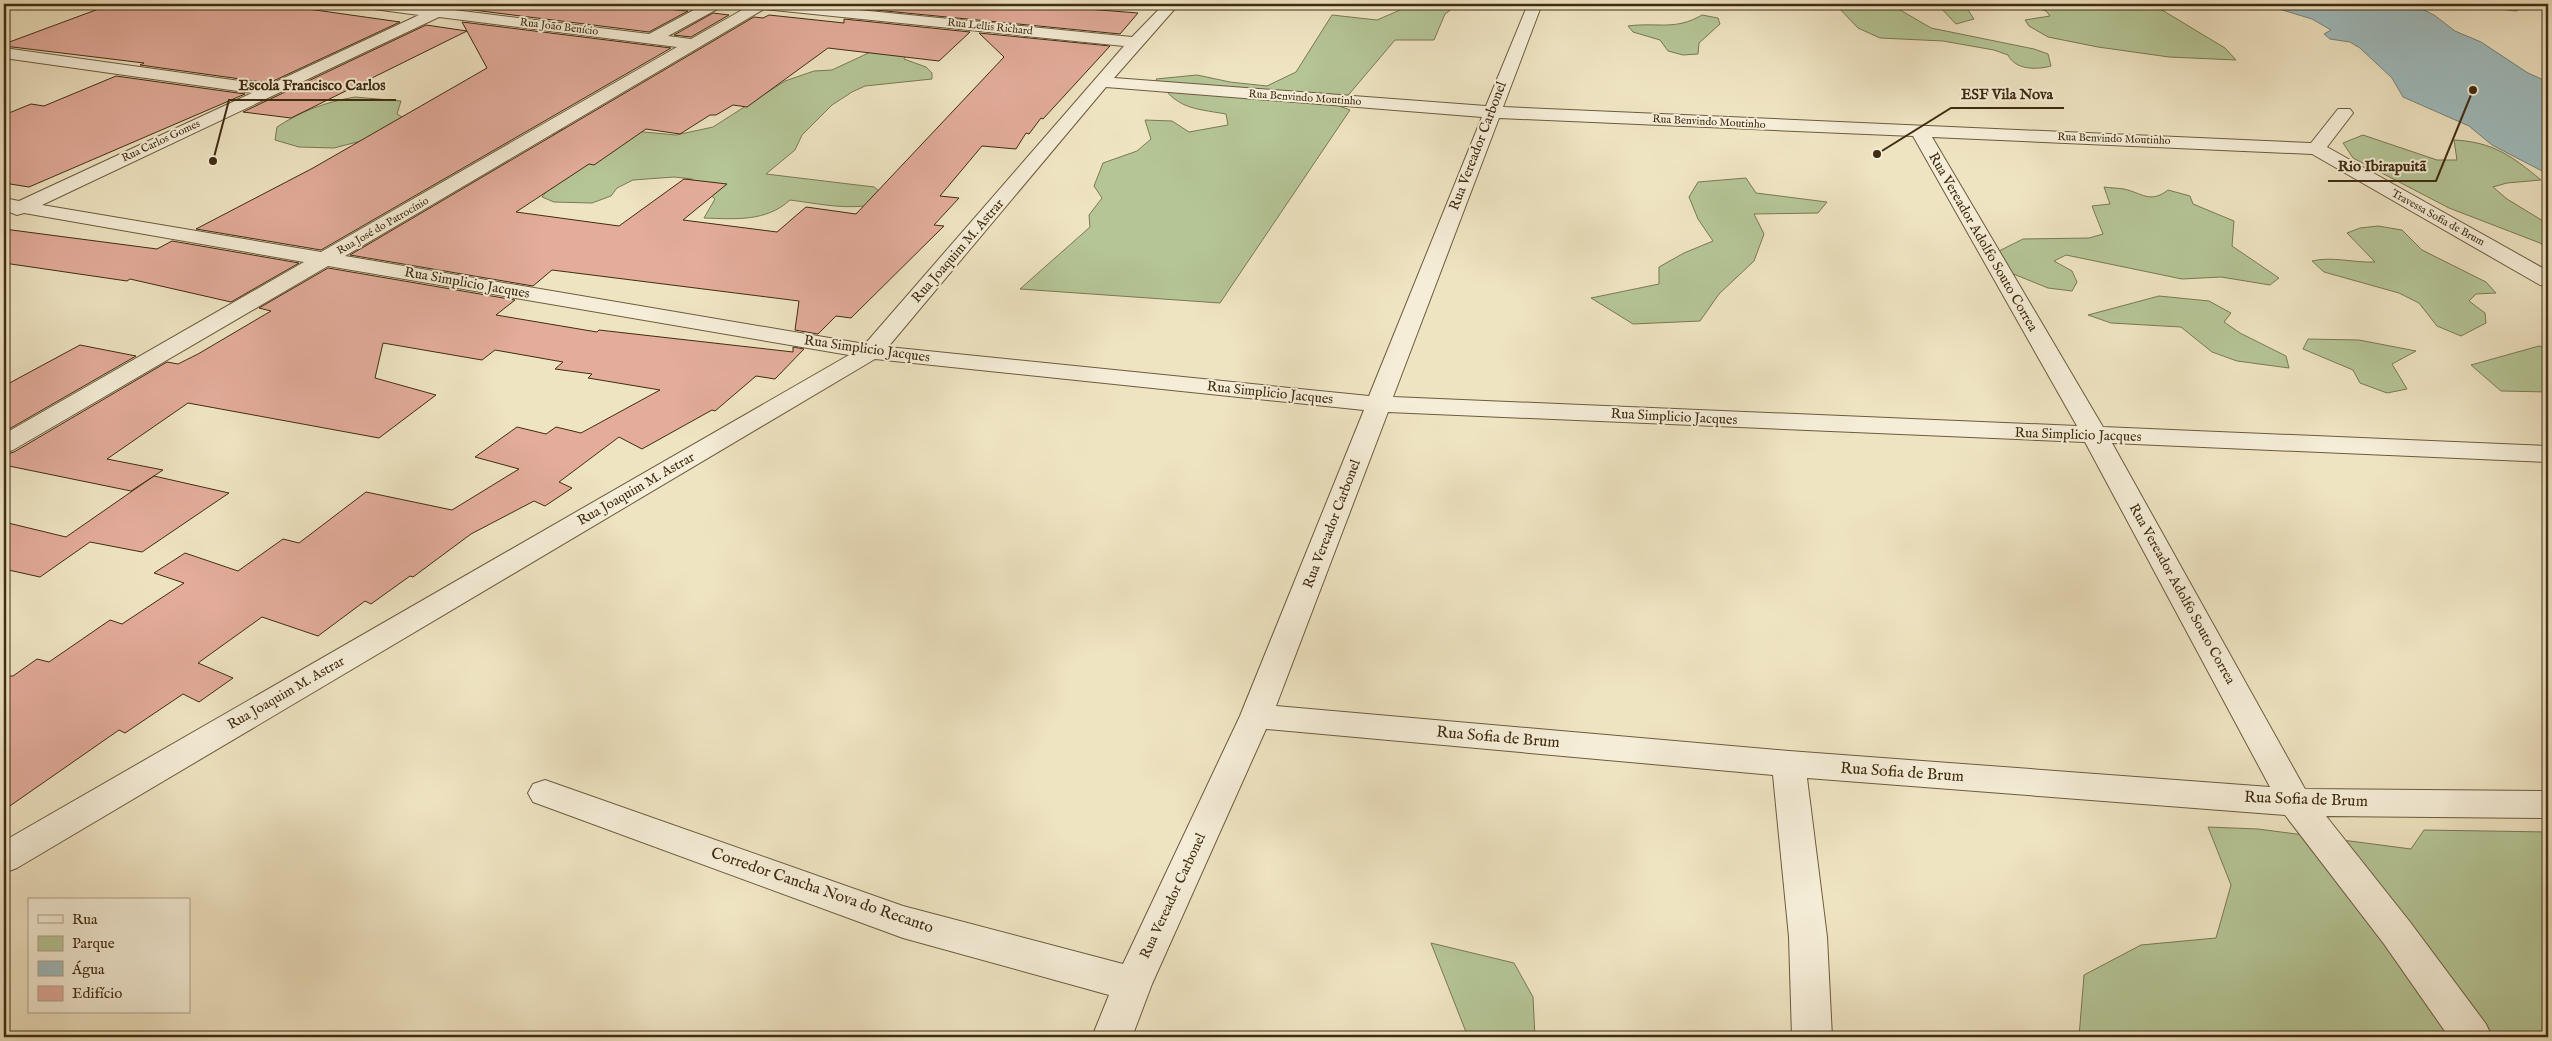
<svg xmlns="http://www.w3.org/2000/svg" width="2552" height="1041" font-family="'IM FELL English',serif">
<style>
.green{fill:#b5c596;stroke:#7a7954}
.water{fill:#9fbcbe;stroke:#798379}
.building{fill:#e3ac9b;stroke:#402d12}
.lines{fill:none;stroke-linecap:round;stroke-linejoin:round}
.street-casing{stroke:#6c5b3e;stroke-width:2}
.street{fill:#f5edd7;fill-rule:evenodd}
.labels{text-anchor:middle;dominant-baseline:central;stroke-width:4;stroke-linejoin:round;paint-order:stroke}
.far-street-label{font-size:11px;fill:#402d12;stroke:#f5edd7}
.street-label{font-size:14px;fill:#402d12;stroke:#f5edd7}
.near-street-label{font-size:16px;fill:#402d12;stroke:#f5edd7}
.leader{fill:none;stroke:#402d12;stroke-width:2}
.callout-dot{fill:#402d12;stroke:#f5edd7;stroke-width:2}
.callout-label{font-size:15px;text-anchor:middle;font-weight:bold;fill:#402d12;stroke:#f5edd7;stroke-width:4;stroke-linejoin:round;paint-order:stroke}
</style>
<rect width="100%" height="100%" fill="#efe4c2"/>
<filter id="stains"><feTurbulence type="fractalNoise" baseFrequency=".004" numOctaves="4"/><feColorMatrix values="0 0 0 0 .2 0 0 0 0 .09 0 0 0 0 .02 0 0 0 .5 -.17"/></filter>
<radialGradient id="worn" r=".72"><stop offset=".6" stop-color="#630" stop-opacity="0"/><stop offset="1" stop-color="#630" stop-opacity=".3"/></radialGradient>
<path class="green" d="M 1402,4 L 1457,5 L 1445,14 L 1434,40 L 1395,40 L 1339,106 L 1350,110 L 1220,303 L 1020,289 L 1090,227 L 1089,215 L 1102,198 L 1094,186 L 1103,163 L 1137,151 L 1151,139 L 1145,120 L 1172,121 L 1189,132 L 1228,125 L 1226,114 C 1191,108 1178,109 1156,79 L 1197,75 L 1230,82 L 1267,86 L 1296,72 L 1332,15 L 1377,20 L 1400,10 Z
M 1835,4 L 1890,4 L 1931,28 L 2034,49 L 2048,54 L 2051,66 C 2037,70 2015,70 2008,55 L 1994,50 L 1943,41 L 1880,38 L 1858,28 Z
M 1937,4 L 1964,4 L 1974,19 L 1956,24 Z
M 2024,4 L 2152,4 L 2225,48 L 2236,60 L 2169,57 L 2098,47 L 2048,37 L 2029,26 L 2025,20 L 2050,16 L 2046,11 Z
M 2458,4 L 2528,4 L 2530,5 L 2516,11 Z
M 1702,15 L 1718,18 L 1720,24 L 1699,43 L 1698,54 L 1683,55 L 1668,51 L 1660,40 L 1633,32 L 1628,26 C 1657,22 1675,31 1702,15 Z
M 908,47 L 904,59 L 926,67 L 932,73 L 932,79 L 865,86 L 852,92 L 832,105 L 802,135 L 795,150 L 766,174 L 874,187 L 883,194 L 881,203 C 850,211 821,204 790,200 C 766,222 735,219 704,218 L 715,199 L 692,179 L 674,177 L 633,180 L 617,188 L 611,196 L 592,203 L 554,202 L 542,197 L 576,156 L 554,139 L 553,132 L 572,127 L 590,127 L 676,135 L 713,127 L 785,81 L 814,71 L 832,70 L 877,49 Z
M 355,97 L 401,101 L 397,114 L 406,119 L 392,133 L 334,148 L 299,147 L 275,140 L 277,127 C 301,111 326,102 355,97 Z
M 2363,135 L 2437,160 L 2457,160 L 2454,140 C 2493,142 2512,156 2541,180 L 2507,183 L 2493,187 L 2507,199 L 2548,224 L 2548,249 L 2540,243 L 2449,208 L 2353,158 L 2343,143 Z
M 1746,178 L 1756,193 L 1827,202 L 1818,213 L 1754,214 L 1764,234 L 1754,261 L 1719,294 L 1700,321 L 1633,324 L 1591,298 L 1659,284 L 1659,267 L 1684,253 L 1713,241 L 1698,219 L 1689,197 L 1698,182 Z
M 2104,187 C 2110,188 2118,188 2124,189 C 2142,193 2150,204 2168,190 L 2190,196 L 2193,204 L 2234,221 L 2232,246 L 2279,278 L 2270,285 L 2221,277 L 2182,279 L 2066,255 L 2054,261 L 2072,271 L 2077,282 L 2072,291 L 2048,288 L 2006,271 L 1997,252 L 2023,239 L 2089,238 L 2103,234 L 2092,206 L 2110,204 Z
M 2378,226 L 2402,230 L 2422,250 L 2486,282 L 2496,293 L 2476,294 L 2469,301 L 2485,313 L 2486,323 L 2461,336 L 2437,326 L 2419,303 L 2399,293 L 2324,272 L 2312,261 C 2333,256 2353,263 2375,262 L 2347,233 L 2360,228 Z
M 2159,296 L 2209,301 L 2231,313 L 2224,322 L 2240,333 L 2286,356 L 2289,368 L 2237,361 L 2212,352 L 2181,327 L 2111,323 L 2088,315 Z
M 2308,339 L 2359,340 L 2416,351 L 2392,364 L 2407,389 L 2387,393 L 2360,383 L 2353,370 L 2303,349 Z
M 2539,346 L 2548,348 L 2548,368 L 2545,369 L 2548,392 L 2501,391 L 2471,365 Z
M 2208,827 L 2258,829 L 2411,849 L 2424,830 L 2548,832 L 2548,1037 L 2079,1037 L 2084,975 L 2141,945 L 2216,938 L 2231,885 Z
M 1431,943 L 1514,963 L 1533,997 L 1535,1037 L 1468,1037 Z"/>
<path class="water" d="M 2275,4 L 2412,4 L 2434,15 L 2455,31 L 2481,42 L 2528,73 L 2548,82 L 2548,184 L 2544,172 L 2492,145 L 2469,126 L 2403,97 L 2392,78 L 2360,48 L 2350,42 L 2330,39 L 2324,34 L 2331,30 L 2312,19 L 2279,9 Z"/>
<path class="building" d="M 112,4 L 273,4 L 400,22 L 269,83 L 140,65 L 144,63 L 4,46 L 4,44 Z
M 477,4 L 612,4 L 688,11 L 649,32 L 465,9 Z
M 845,4 L 1024,4 L 1138,13 L 1120,34 L 845,7 Z
M 713,13 L 729,15 L 691,37 L 674,35 Z
M 769,15 L 844,23 L 844,19 L 970,32 L 939,61 L 828,48 L 747,107 L 733,105 L 716,115 L 710,115 L 680,134 L 646,129 L 594,165 L 589,164 L 516,212 L 619,226 L 684,179 L 727,184 L 683,220 L 777,232 L 806,207 L 856,214 L 1004,57 L 979,33 L 1110,46 L 1043,119 L 1041,118 L 1029,134 L 1026,133 L 1016,149 L 982,146 L 940,196 L 959,198 L 934,225 L 944,226 L 851,318 L 836,316 L 818,334 L 795,330 L 799,301 L 552,270 L 533,286 L 350,255 L 754,17 L 763,18 Z
M 462,22 L 671,48 L 321,250 L 196,229 L 313,168 L 487,68 Z
M 426,25 L 467,31 L 291,118 L 243,112 Z
M 116,76 L 245,94 L 29,187 L 4,183 L 4,115 L 31,104 L 44,106 Z
M 4,229 L 157,249 L 172,241 L 299,263 L 231,302 L 130,279 L 127,281 L 4,263 Z
M 328,268 L 515,300 L 496,315 L 597,332 L 599,330 L 793,352 L 793,347 L 804,349 L 775,379 L 756,376 L 715,411 L 712,410 L 642,449 L 619,437 L 559,482 L 572,488 L 545,506 L 534,501 L 471,534 L 413,577 L 410,576 L 371,604 L 365,601 L 318,636 L 262,617 L 198,663 L 233,678 L 199,702 L 183,694 L 125,733 L 119,730 L 4,810 L 4,676 L 13,676 L 37,659 L 49,662 L 110,620 L 122,624 L 184,583 L 154,573 L 185,553 L 238,571 L 283,539 L 299,543 L 366,492 L 452,510 L 519,469 L 475,457 L 517,427 L 546,434 L 556,427 L 581,433 L 660,390 L 588,378 L 592,374 L 555,369 L 563,362 L 495,350 L 482,360 L 383,343 L 375,378 L 436,395 L 379,438 L 188,403 L 107,459 L 163,470 L 131,491 L 4,465 L 4,455 L 14,452 L 167,362 L 178,364 L 198,354 L 271,311 L 259,308 Z
M 80,345 L 136,356 L 4,432 L 4,386 Z
M 154,476 L 229,493 L 142,552 L 90,542 L 40,577 L 4,569 L 4,522 L 66,537 Z"/>
<g class="lines">
<defs>
<path id="street" d="M 359,4 L 401,4 L 435,8 L 443,4 L 462,4 L 454,10 L 649,34 L 705,4 L 723,4 L 721,7 L 668,36 L 691,39 L 749,6 L 748,4 L 798,4 L 1132,37 L 1164,4 L 1179,4 L 1114,78 L 1486,106 L 1528,4 L 1542,4 L 1503,107 L 2311,143 L 2338,109 L 2350,109 L 2353,113 L 2327,147 L 2548,271 L 2548,286 L 2540,285 L 2312,154 L 1932,137 L 2103,427 L 2548,446 L 2548,462 L 2112,443 L 2305,789 L 2548,791 L 2548,818 L 2326,816 L 2410,922 L 2486,1024 L 2492,1037 L 2449,1037 L 2384,944 L 2285,815 L 1807,778 L 1827,937 L 1832,1037 L 1792,1037 L 1789,937 L 1773,775 L 1266,729 L 1152,984 L 1132,1037 L 1092,1037 L 1109,995 L 903,938 L 533,802 L 528,793 L 533,784 L 545,780 L 903,906 L 1123,964 L 1240,716 L 1364,410 L 875,359 L 17,868 L 4,873 L 4,841 L 849,355 L 328,266 L 13,450 L 4,453 L 4,434 L 304,262 L 24,213 L 17,215 L 4,210 L 4,198 L 19,201 L 252,93 L 4,58 L 4,48 L 269,85 L 419,15 L 366,8 ZM 764,9 L 1124,46 L 865,344 L 345,256 ZM 439,17 L 677,47 L 321,252 L 42,205 ZM 1106,87 L 1482,117 L 1369,396 L 888,347 ZM 1499,118 L 1913,136 L 2077,426 L 1393,397 ZM 1388,412 L 2085,442 L 2270,787 L 1789,751 L 1276,706 Z"/>
</defs>
<use href="#street" class="street-casing"/>
<use href="#street" class="street"/>
</g>
<g class="labels">
<g class="far-street-label">
<text transform="translate(559 27) rotate(7)">Rua João Benício</text>
<text transform="translate(990 27) rotate(6)">Rua Lellis Richard</text>
<text transform="translate(1305 98) rotate(4)">Rua Benvindo Moutinho</text>
<text transform="translate(1709 122) rotate(3)">Rua Benvindo Moutinho</text>
<text transform="translate(2114 139) rotate(2)">Rua Benvindo Moutinho</text>
<text transform="translate(161 141) rotate(-25)">Rua Carlos Gomes</text>
<text transform="translate(2438 218) rotate(29)">Travessa Sofia de Brum</text>
<text transform="translate(383 226) rotate(-30)">Rua José do Patrocínio</text>
</g>
<g class="street-label">
<text transform="translate(1478 146) rotate(-69)">Rua Vereador Carbonel</text>
<text transform="translate(1983 242) rotate(60)">Rua Vereador Adolfo Souto Correa</text>
<text transform="translate(958 251) rotate(-49)">Rua Joaquim M. Astrar</text>
<text transform="translate(467 283) rotate(10)">Rua Simplicio Jacques</text>
<text transform="translate(867 349) rotate(8)">Rua Simplicio Jacques</text>
<text transform="translate(1270 393) rotate(6)">Rua Simplicio Jacques</text>
<text transform="translate(1674 417) rotate(3)">Rua Simplicio Jacques</text>
<text transform="translate(2078 435) rotate(2)">Rua Simplicio Jacques</text>
<text transform="translate(636 489) rotate(-30)">Rua Joaquim M. Astrar</text>
<text transform="translate(1332 524) rotate(-69)">Rua Vereador Carbonel</text>
<text transform="translate(2182 594) rotate(61)">Rua Vereador Adolfo Souto Correa</text>
<text transform="translate(286 693) rotate(-30)">Rua Joaquim M. Astrar</text>
<text transform="translate(1173 896) rotate(-65)">Rua Vereador Carbonel</text>
</g>
<g class="near-street-label">
<text transform="translate(1498 738) rotate(5)">Rua Sofia de Brum</text>
<text transform="translate(1902 773) rotate(4)">Rua Sofia de Brum</text>
<text transform="translate(2306 800) rotate(2)">Rua Sofia de Brum</text>
<text transform="translate(822 891) rotate(19)">Corredor Cancha Nova do Recanto</text>
</g>
</g>
<path class="leader" d="M213 161L229 100H396M1877 154L1951 108H2064M2473 90L2436 181H2328"/>
<g class="callout-dot">
<circle cx="213" cy="161" r="5"/>
<circle cx="1877" cy="154" r="5"/>
<circle cx="2473" cy="90" r="5"/>
</g>
<g class="callout-label">
<text x="312" y="90">Escola Francisco Carlos</text>
<text x="2007" y="99">ESF Vila Nova</text>
<text x="2382" y="171">Rio Ibirapuitã</text>
</g>
<rect width="2552" height="1041" fill="none" stroke="#efe4c2" stroke-width="20"/>
<rect x="5" y="5" width="2542" height="1031" fill="none" stroke="#402d12" stroke-width="2.5"/>
<rect x="10" y="10" width="2532" height="1021" fill="none" stroke="#402d12"/>
<rect x="28" y="898" width="162" height="115" fill="#f5edd7" stroke="#ada088"/>
<rect x="38" y="915" width="25" height="8" fill="#f5edd7" stroke="#ada088"/>
<text x="72" y="924" font-size="15" fill="#402d12">Rua</text>
<rect x="38" y="936" width="25" height="15" fill="#b5c596" stroke="#ada088"/>
<text x="72" y="948" font-size="15" fill="#402d12">Parque</text>
<rect x="38" y="961" width="25" height="15" fill="#9fbcbe" stroke="#ada088"/>
<text x="72" y="974" font-size="15" fill="#402d12">Água</text>
<rect x="38" y="986" width="25" height="15" fill="#e3ac9b" stroke="#ada088"/>
<text x="72" y="998" font-size="15" fill="#402d12">Edifício</text>
<rect width="100%" height="100%" filter="url(#stains)"/>
<rect width="100%" height="100%" fill="url(#worn)"/>
</svg>
